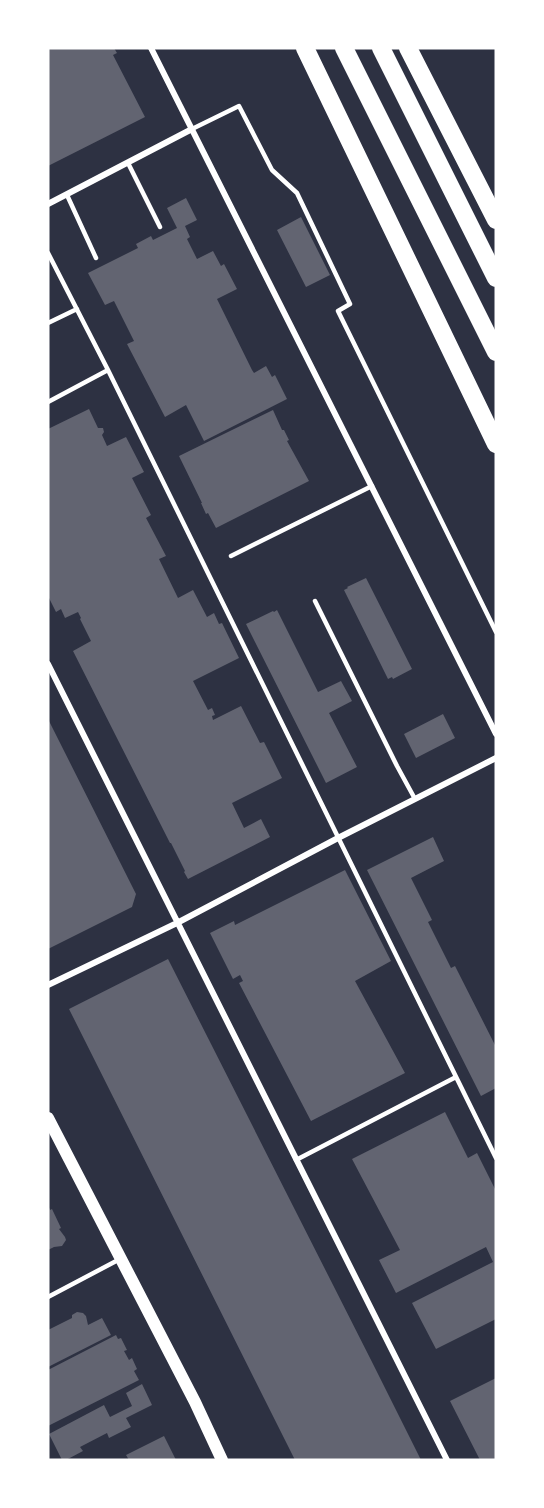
<svg xmlns="http://www.w3.org/2000/svg" width="544" height="1508" font-family="Manrope,sans-serif">
<style>
.building{fill:#626471}
.lines{fill:none;stroke-linecap:round;stroke-linejoin:round}
.service{stroke:#fff;stroke-width:4.5}
.minor{stroke:#fff;stroke-width:6}
.secondary{stroke:#fff;stroke-width:12}
.motorway{stroke:#fff;stroke-width:18}
</style>
<rect width="100%" height="100%" fill="#2d3142"/>
<path class="building" d="M 50,48 L 114,48 L 117,53 L 113,55 L 145,117 L 48,166 L 48,49 Z
M 186,198 L 197,220 L 185,226 L 190,237 L 187,239 L 197,259 L 213,251 L 221,266 L 224,264 L 237,289 L 217,299 L 252,370 L 254,373 L 266,366 L 272,377 L 275,375 L 287,399 L 204,441 L 186,405 L 165,417 L 127,344 L 134,341 L 114,301 L 105,305 L 88,273 L 138,248 L 136,244 L 151,236 L 153,240 L 177,228 L 167,208 Z
M 301,217 L 330,275 L 306,287 L 277,230 Z
M 89,409 L 98,428 L 103,428 L 104,432 L 102,435 L 107,446 L 126,437 L 144,472 L 132,478 L 151,515 L 146,518 L 166,556 L 159,559 L 178,598 L 193,590 L 207,617 L 214,613 L 219,624 L 222,623 L 239,658 L 193,681 L 208,710 L 212,708 L 215,715 L 212,716 L 213,720 L 241,706 L 260,743 L 264,742 L 282,778 L 232,803 L 244,828 L 261,819 L 270,837 L 188,879 L 184,872 L 185,871 L 171,843 L 170,843 L 73,651 L 91,641 L 80,619 L 81,618 L 78,612 L 65,618 L 61,609 L 56,612 L 48,596 L 48,429 Z
M 273,410 L 282,430 L 284,430 L 289,440 L 287,441 L 309,481 L 216,528 L 208,513 L 206,514 L 201,503 L 202,503 L 179,456 Z
M 366,578 L 412,669 L 393,679 L 392,677 L 388,679 L 344,590 L 348,588 L 347,587 Z
M 277,610 L 318,692 L 341,681 L 352,701 L 329,713 L 357,767 L 326,783 L 246,624 L 273,611 L 274,612 Z
M 443,714 L 455,738 L 416,758 L 404,734 Z
M 48,719 L 136,894 L 132,907 L 48,949 Z
M 433,837 L 444,861 L 411,878 L 432,920 L 428,922 L 451,968 L 455,966 L 496,1047 L 496,1088 L 481,1096 L 367,870 Z
M 345,870 L 391,961 L 355,981 L 405,1073 L 311,1121 L 239,983 L 243,981 L 240,975 L 233,979 L 210,933 L 234,921 L 235,925 Z
M 168,959 L 371,1360 L 421,1460 L 295,1460 L 69,1009 Z
M 445,1112 L 468,1158 L 477,1153 L 496,1191 L 496,1319 L 436,1349 L 412,1303 L 493,1262 L 486,1247 L 396,1293 L 379,1260 L 400,1250 L 352,1159 Z
M 48,1205 L 50,1210 L 52,1209 L 61,1228 L 59,1229 L 65,1237 L 66,1240 L 62,1246 L 54,1247 L 48,1250 Z
M 77,1312 L 83,1313 L 86,1316 L 88,1325 L 102,1318 L 111,1335 L 48,1367 L 48,1330 L 72,1318 L 72,1315 Z
M 116,1335 L 118,1339 L 121,1338 L 127,1350 L 124,1351 L 129,1360 L 132,1358 L 137,1369 L 134,1371 L 139,1380 L 48,1426 L 48,1370 Z
M 496,1378 L 496,1460 L 480,1460 L 450,1401 Z
M 142,1384 L 152,1405 L 126,1418 L 131,1427 L 109,1438 L 107,1433 L 80,1447 L 83,1451 L 66,1460 L 62,1460 L 49,1434 L 104,1405 L 110,1417 L 132,1406 L 126,1393 Z
M 164,1436 L 176,1460 L 129,1460 L 126,1455 Z"/>
<g class="lines">
<path class="service" d="M 192,129 L 239,106 L 272,170 L 297,193 L 350,304 L 338,311 L 496,632
M 128,163 L 160,227
M 67,195 L 96,258
M 48,253 L 108,370 L 496,1158
M 48,323 L 77,309
M 48,402 L 108,370
M 231,556 L 372,486
M 315,601 L 397,766 L 415,799
M 296,1160 L 456,1077
M 48,1297 L 120,1259"/>
<path class="minor" d="M 151,48 L 496,734
M 48,204 L 192,129
M 48,664 L 447,1460
M 48,985 L 177,923 L 338,838 L 496,758"/>
<path class="secondary" d="M 48,1118 L 195,1402 L 222,1460"/>
<path class="motorway" d="M 305,48 L 496,444
M 344,48 L 496,352
M 381,48 L 496,278
M 408,48 L 496,220"/>
</g>
<rect width="544" height="1508" fill="none" stroke="#ffffff" stroke-width="99"/>
</svg>
